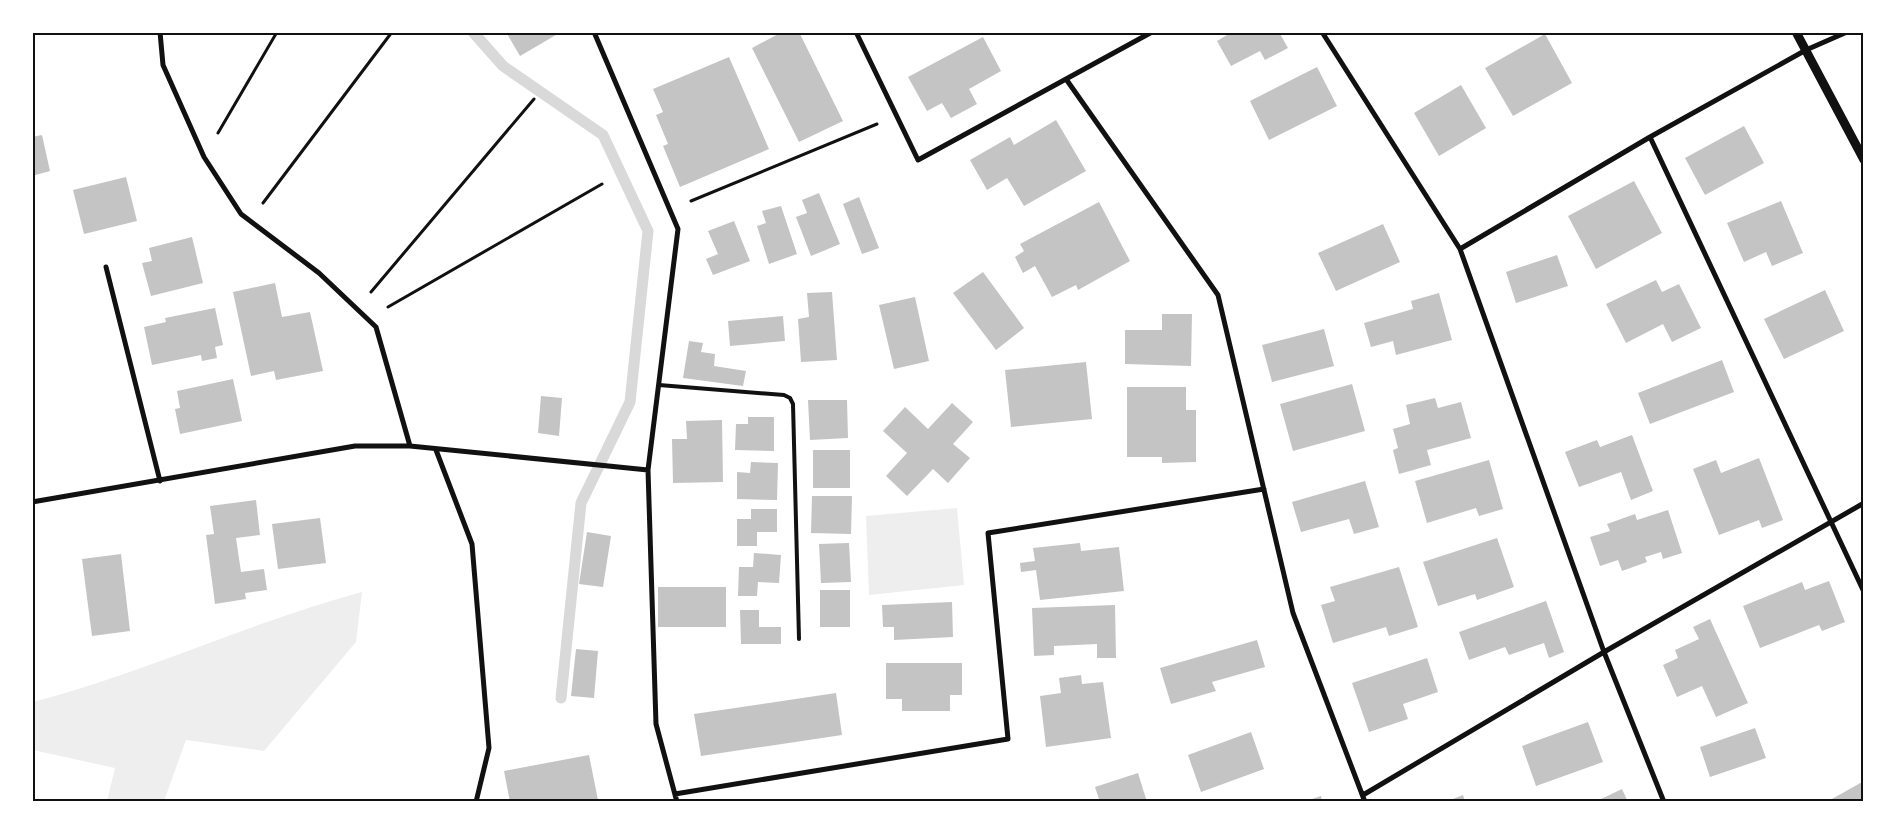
<svg xmlns="http://www.w3.org/2000/svg" width="1896" height="834" font-family="'PT Sans Narrow',sans-serif">
<style>
.green{fill:#eee}
.lines{fill:none;stroke-linecap:round;stroke-linejoin:round}
.stream{stroke:#d9d9d9;stroke-width:11}
.building{fill:#c4c4c4}
.path{stroke:#111;stroke-width:3}
.service{stroke:#111;stroke-width:4}
.minor{stroke:#111;stroke-width:5}
.tertiary{stroke:#111;stroke-width:9}
.neatline{fill:none;stroke:#111;stroke-width:2}
</style>
<rect width="100%" height="100%" fill="#fff"/>
<path class="green" d="M 957,508 L 964,585 L 869,595 L 866,516 Z
M 362,592 L 356,642 L 264,751 L 186,740 L 164,801 L 107,801 L 115,768 L 33,750 L 33,702 C 145,673 250,622 362,592 Z"/>
<g class="lines">
<path class="stream" d="M 473,32 L 503,66 L 603,135 L 648,231 L 630,402 L 581,503 L 561,698"/>
</g>
<path class="building" d="M 506,32 L 561,32 L 520,56 Z
M 782,32 L 799,32 L 843,121 L 799,142 L 752,48 Z
M 1232,32 L 1279,32 L 1288,48 L 1265,60 L 1260,51 L 1231,66 L 1217,41 Z
M 1545,34 L 1572,83 L 1513,116 L 1485,68 Z
M 983,37 L 1001,71 L 969,89 L 977,104 L 951,118 L 942,103 L 927,111 L 908,77 Z
M 729,57 L 769,149 L 680,187 L 663,146 L 668,144 L 656,115 L 663,112 L 653,89 Z
M 1317,67 L 1337,106 L 1269,140 L 1250,101 Z
M 1461,85 L 1486,128 L 1439,156 L 1414,113 Z
M 1056,120 L 1086,171 L 1024,206 L 1007,178 L 987,190 L 970,160 L 1010,137 L 1014,145 Z
M 1744,126 L 1764,163 L 1705,195 L 1685,158 Z
M 42,135 L 50,171 L 32,176 L 32,137 Z
M 126,177 L 137,221 L 84,234 L 73,190 Z
M 1634,181 L 1662,233 L 1596,269 L 1568,216 Z
M 819,193 L 840,244 L 811,256 L 796,217 L 807,213 L 802,200 Z
M 859,197 L 879,248 L 862,254 L 843,204 Z
M 1781,201 L 1803,253 L 1772,266 L 1766,252 L 1744,262 L 1727,223 Z
M 1099,202 L 1130,261 L 1078,290 L 1076,285 L 1052,297 L 1035,266 L 1023,273 L 1015,257 L 1024,251 L 1020,244 Z
M 781,206 L 797,254 L 769,264 L 757,226 L 766,223 L 762,211 Z
M 734,221 L 750,261 L 713,275 L 706,259 L 718,254 L 708,231 Z
M 1383,224 L 1400,262 L 1336,291 L 1318,253 Z
M 192,237 L 203,283 L 151,296 L 142,263 L 152,261 L 149,248 Z
M 1557,255 L 1568,286 L 1516,303 L 1506,272 Z
M 983,272 L 1024,328 L 996,350 L 953,293 Z
M 1656,280 L 1662,292 L 1679,284 L 1701,328 L 1672,342 L 1663,324 L 1626,343 L 1606,304 Z
M 275,283 L 282,317 L 310,312 L 323,371 L 276,380 L 274,371 L 251,376 L 233,292 Z
M 1825,290 L 1844,331 L 1784,359 L 1764,319 Z
M 832,292 L 837,360 L 801,362 L 798,319 L 809,317 L 807,293 Z
M 1439,293 L 1452,340 L 1396,355 L 1393,341 L 1371,347 L 1364,323 L 1413,309 L 1411,301 Z
M 915,297 L 929,361 L 894,369 L 879,305 Z
M 215,308 L 223,345 L 215,347 L 217,358 L 202,361 L 201,355 L 152,365 L 144,327 L 166,322 L 165,318 Z
M 1162,314 L 1192,314 L 1191,366 L 1125,364 L 1125,330 L 1162,330 Z
M 783,316 L 785,341 L 730,346 L 728,321 Z
M 1324,329 L 1334,366 L 1272,382 L 1262,345 Z
M 689,341 L 703,343 L 701,352 L 715,354 L 714,366 L 746,371 L 743,386 L 683,378 Z
M 1722,360 L 1734,392 L 1650,424 L 1638,393 Z
M 1086,362 L 1092,419 L 1011,427 L 1005,370 Z
M 233,379 L 242,421 L 180,434 L 175,409 L 180,408 L 177,391 Z
M 1352,384 L 1365,431 L 1293,451 L 1280,404 Z
M 1127,387 L 1186,387 L 1186,410 L 1196,410 L 1196,462 L 1162,463 L 1162,457 L 1127,457 Z
M 541,396 L 562,398 L 559,436 L 538,433 Z
M 1435,398 L 1438,408 L 1461,402 L 1471,438 L 1427,450 L 1431,465 L 1399,474 L 1393,450 L 1398,448 L 1393,429 L 1410,424 L 1406,405 Z
M 808,400 L 847,400 L 848,438 L 810,440 Z
M 952,403 L 973,422 L 953,444 L 970,458 L 948,483 L 933,469 L 907,496 L 886,476 L 907,453 L 883,431 L 905,407 L 928,429 Z
M 748,417 L 774,417 L 774,451 L 735,450 L 736,424 L 748,424 Z
M 722,420 L 723,482 L 673,483 L 672,439 L 687,439 L 686,421 Z
M 1632,435 L 1653,491 L 1631,500 L 1621,472 L 1579,487 L 1565,452 L 1597,440 L 1600,447 Z
M 813,450 L 850,450 L 850,488 L 813,488 Z
M 1759,458 L 1783,520 L 1762,528 L 1759,520 L 1719,535 L 1693,469 L 1716,460 L 1721,473 Z
M 1489,460 L 1503,509 L 1479,516 L 1476,508 L 1427,523 L 1415,481 Z
M 751,462 L 778,463 L 777,500 L 737,499 L 737,472 L 750,473 Z
M 1365,481 L 1379,527 L 1354,534 L 1349,519 L 1301,532 L 1292,502 Z
M 812,496 L 852,496 L 851,534 L 811,533 Z
M 256,500 L 260,535 L 236,538 L 241,572 L 264,569 L 267,590 L 245,593 L 246,599 L 215,604 L 206,535 L 214,534 L 210,506 Z
M 751,509 L 777,509 L 777,532 L 757,532 L 757,546 L 737,546 L 737,519 L 751,519 Z
M 1668,510 L 1682,553 L 1663,559 L 1661,552 L 1645,557 L 1647,562 L 1622,571 L 1618,560 L 1600,566 L 1590,537 L 1610,531 L 1607,524 L 1635,514 L 1637,520 Z
M 320,518 L 326,563 L 278,569 L 272,524 Z
M 587,532 L 611,536 L 603,587 L 579,584 Z
M 1497,538 L 1514,587 L 1477,600 L 1475,594 L 1438,606 L 1423,562 Z
M 849,543 L 851,582 L 821,583 L 819,544 Z
M 1080,543 L 1081,551 L 1119,547 L 1124,591 L 1040,600 L 1036,570 L 1021,572 L 1020,563 L 1035,561 L 1033,548 Z
M 754,553 L 781,555 L 779,583 L 758,582 L 757,596 L 738,596 L 739,567 L 753,567 Z
M 121,554 L 130,631 L 92,636 L 82,559 Z
M 1399,567 L 1418,627 L 1389,636 L 1386,627 L 1333,643 L 1321,605 L 1335,601 L 1330,587 Z
M 1829,581 L 1845,622 L 1822,631 L 1819,625 L 1760,648 L 1743,606 L 1802,582 L 1805,590 Z
M 658,587 L 726,587 L 726,627 L 658,627 Z
M 820,590 L 850,590 L 850,627 L 820,627 Z
M 1546,601 L 1564,652 L 1549,658 L 1544,643 L 1509,655 L 1505,647 L 1469,660 L 1459,632 Z
M 952,602 L 953,637 L 894,640 L 894,627 L 883,627 L 882,605 Z
M 1115,605 L 1116,658 L 1097,658 L 1097,644 L 1054,646 L 1054,655 L 1034,656 L 1032,608 Z
M 740,610 L 759,610 L 759,627 L 781,627 L 781,644 L 741,644 Z
M 1710,619 L 1748,703 L 1716,717 L 1702,686 L 1677,697 L 1663,665 L 1678,658 L 1675,650 L 1699,639 L 1693,627 Z
M 1257,640 L 1265,667 L 1212,682 L 1216,691 L 1171,704 L 1160,668 Z
M 576,649 L 598,651 L 594,698 L 571,696 Z
M 1427,658 L 1438,692 L 1403,704 L 1408,719 L 1369,732 L 1352,683 Z
M 886,663 L 962,663 L 962,695 L 950,695 L 950,711 L 902,711 L 902,699 L 886,699 Z
M 1081,675 L 1082,684 L 1103,682 L 1111,738 L 1046,747 L 1040,696 L 1061,693 L 1059,678 Z
M 836,693 L 842,735 L 701,756 L 694,714 Z
M 1588,722 L 1603,762 L 1536,786 L 1522,746 Z
M 1755,728 L 1766,758 L 1710,777 L 1700,747 Z
M 1251,732 L 1264,769 L 1201,792 L 1188,755 Z
M 589,755 L 598,800 L 590,802 L 510,802 L 504,771 Z
M 1138,773 L 1147,802 L 1100,802 L 1095,787 Z
M 1864,781 L 1864,802 L 1831,802 L 1830,800 Z
M 1622,789 L 1628,802 L 1595,802 Z
M 1463,795 L 1465,802 L 1448,802 L 1448,801 Z
M 1321,796 L 1322,802 L 1306,802 L 1306,801 Z"/>
<g class="lines">
<path class="path" d="M 218,133 L 277,32
M 691,201 L 877,124
M 263,203 L 392,32
M 371,292 L 534,99
M 388,307 L 602,184"/>
<path class="service" d="M 659,385 L 784,395 L 790,398 L 793,404 L 799,639"/>
<path class="minor" d="M 160,32 L 163,65 L 204,157 L 241,214 L 319,273 L 376,327 L 410,446
M 594,32 L 678,229 L 648,470 L 656,724 L 677,802
M 856,32 L 918,160 L 1152,32
M 1322,32 L 1460,249 L 1604,652 L 1664,802
M 1066,79 L 1218,295 L 1293,613 L 1365,802
M 1650,137 L 1864,592
M 1460,249 L 1650,137 L 1806,50 L 1847,32
M 106,267 L 160,481
M 436,450 L 472,544 L 489,748 L 476,802
M 32,502 L 355,446 L 410,446 L 648,470
M 675,794 L 1008,739 L 988,533 L 1264,489
M 1363,795 L 1604,652 L 1864,503"/>
<path class="tertiary" d="M 1796,32 L 1864,160"/>
</g>
<rect width="1896" height="834" fill="none" stroke="#ffffff" stroke-width="68"/>
<rect x="34" y="34" width="1828" height="766" class="neatline"/>
</svg>
